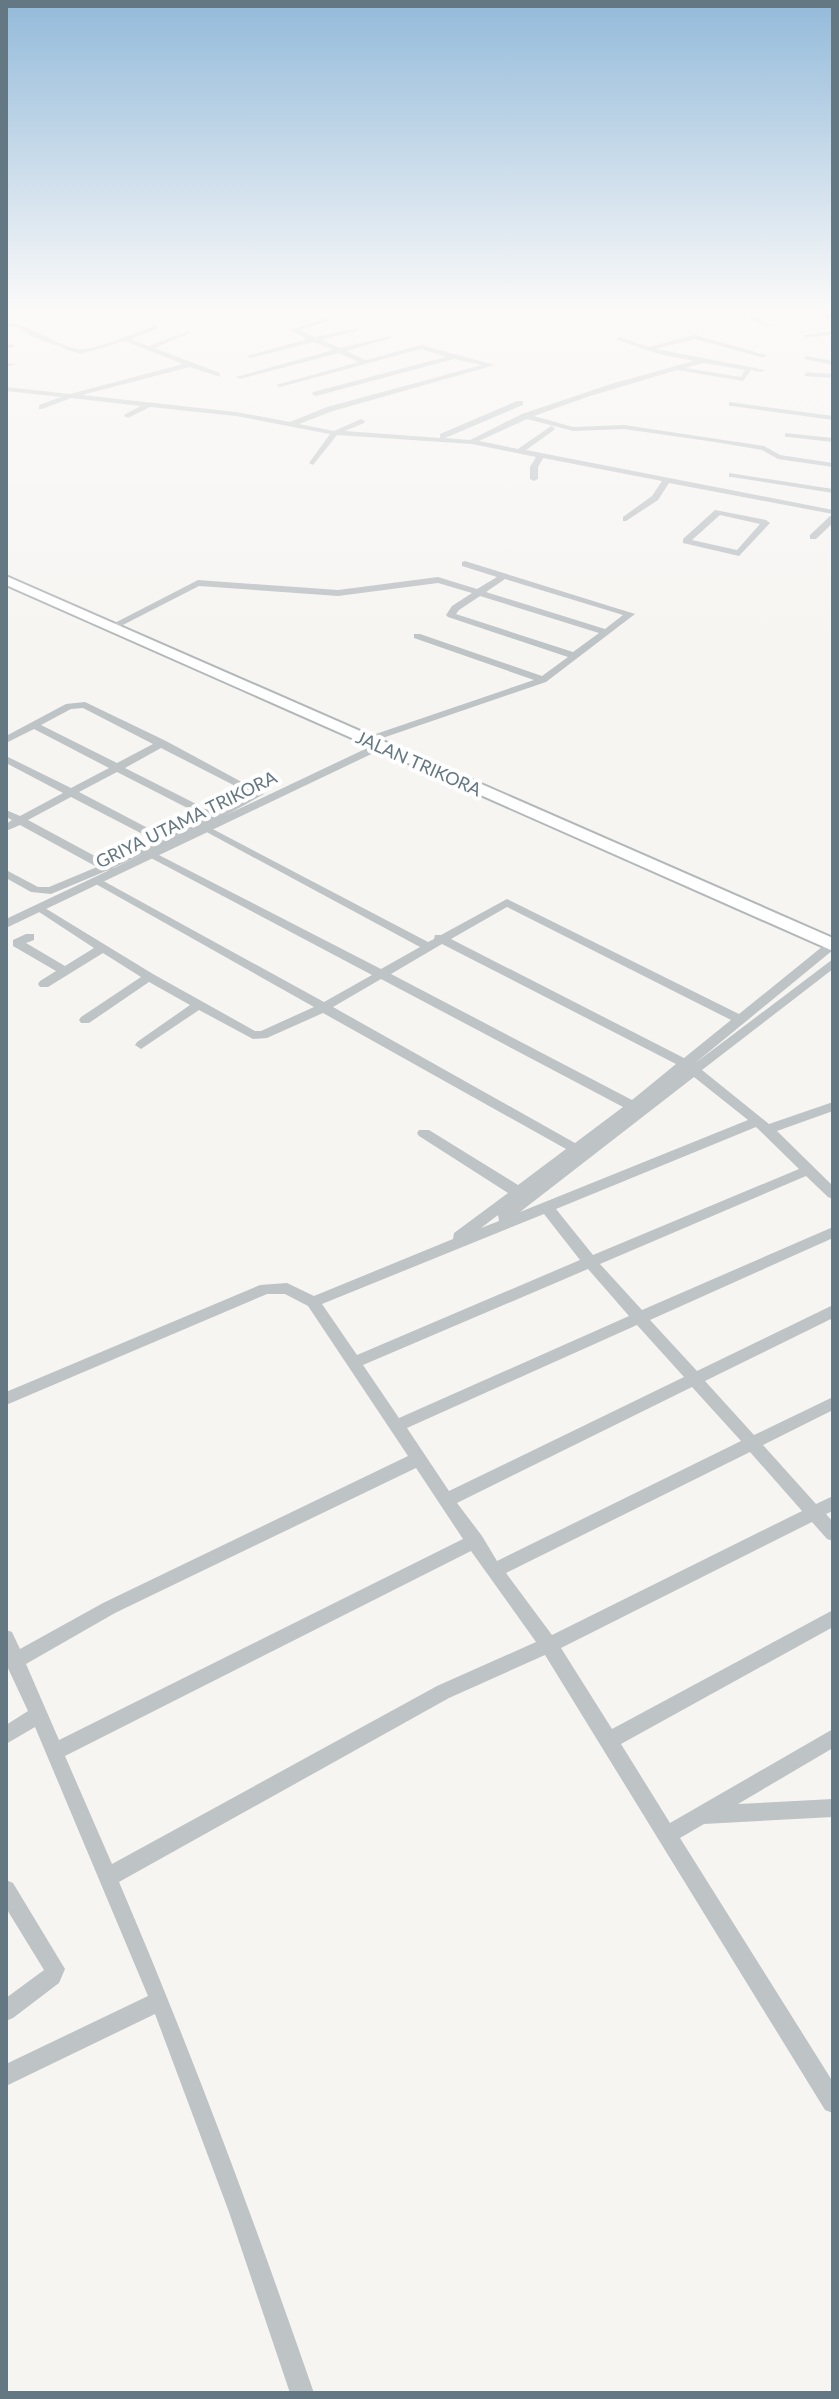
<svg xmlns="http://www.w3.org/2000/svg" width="839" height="2399" font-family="Lato,sans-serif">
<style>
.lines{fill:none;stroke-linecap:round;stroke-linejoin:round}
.primary-casing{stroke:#b2b7ba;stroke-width:4}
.minor{fill:#bec3c6;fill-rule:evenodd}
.tertiary{fill:#bec3c6;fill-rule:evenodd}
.primary{fill:#fff;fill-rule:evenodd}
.labels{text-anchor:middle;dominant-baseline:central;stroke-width:8;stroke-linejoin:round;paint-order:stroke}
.far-street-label{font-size:18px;fill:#647883;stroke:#fff}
</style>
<rect width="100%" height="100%" fill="#f6f5f2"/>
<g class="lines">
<defs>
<path id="primary" d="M 6,576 L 833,938 L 833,951 L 6,585 Z"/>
</defs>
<use href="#primary" class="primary-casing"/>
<path class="minor" d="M 817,309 L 824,309 L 833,319 L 833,325 Z
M 749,316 L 753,316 L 771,325 L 766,326 L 749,318 Z
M 328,318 L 330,321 L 299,330 L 315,337 L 358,328 L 358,330 L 321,340 L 340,348 L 391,336 L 391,338 L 346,351 L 366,360 L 421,345 L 495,365 L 333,411 L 299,424 L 334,431 L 361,419 L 365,421 L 364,423 L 345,431 L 440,438 L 440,434 L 517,401 L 523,401 L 523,405 L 445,438 L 470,440 L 522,414 L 611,384 L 694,361 L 663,355 L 617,340 L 619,337 L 649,347 L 695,335 L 766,355 L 764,358 L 695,339 L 656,349 L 765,370 L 761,372 L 751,370 L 743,381 L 677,370 L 587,397 L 534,416 L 573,427 L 624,425 L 764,446 L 780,455 L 833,463 L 833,467 L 778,459 L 762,450 L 715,442 L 624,429 L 573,431 L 527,419 L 479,441 L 518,449 L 551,426 L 555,428 L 554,430 L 526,450 L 833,510 L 833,514 L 669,483 L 658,500 L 626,521 L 623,521 L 623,517 L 652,496 L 662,481 L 543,458 L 538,467 L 538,479 L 534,481 L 530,479 L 530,467 L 536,457 L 472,444 L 337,435 L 313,465 L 309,463 L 330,434 L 236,416 L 150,407 L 128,418 L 124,416 L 125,414 L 141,406 L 71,398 L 42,409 L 39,409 L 39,405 L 61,397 L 6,391 L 6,387 L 70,394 L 183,364 L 125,341 L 80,354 L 33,337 L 16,327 L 6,327 L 6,323 C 28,323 53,344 77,349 C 93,352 139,331 156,325 L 158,328 L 131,339 L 148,346 L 190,331 L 190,333 L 154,348 L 220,373 L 220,377 L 190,367 L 82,395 L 236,412 L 290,422 L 327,407 L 482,365 L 454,359 L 316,396 L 312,394 L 313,392 L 446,357 L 421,349 L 280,387 L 276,385 L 359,362 L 339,353 L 240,379 L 236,377 L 333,350 L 314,342 L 250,358 L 247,356 L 308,339 L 290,330 ZM 704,363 L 745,370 L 741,377 L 685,368 Z
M 833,331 L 833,335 L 806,337 L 803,335 Z
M 6,345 L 12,344 L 15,346 L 6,349 Z
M 806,356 L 833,361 L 833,365 L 804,359 Z
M 6,363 L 17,364 L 6,367 Z
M 807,372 L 833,374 L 833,378 L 804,376 Z
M 729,402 L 833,416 L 833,420 L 732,406 L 729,406 Z
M 785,433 L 833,438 L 833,442 L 788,437 L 785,437 Z
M 729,473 L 833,489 L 833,493 L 732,477 L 729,477 Z
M 715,510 L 766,520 L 770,523 L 739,556 L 683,543 L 683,539 ZM 720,515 L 760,524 L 737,550 L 692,540 Z
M 830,516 L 833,516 L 833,523 L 816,539 L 810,539 L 810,535 Z
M 465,561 L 635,614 L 546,682 L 368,743 L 363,740 L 364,738 L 534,680 L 414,638 L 414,634 L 420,634 L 542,676 L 568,657 L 448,617 L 446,615 L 452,606 L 472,593 L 438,583 L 338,596 L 199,586 L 115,629 L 107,627 L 198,580 L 338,590 L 438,577 L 477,589 L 497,577 L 462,566 L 462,562 ZM 505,579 L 623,615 L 605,629 L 486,592 ZM 480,596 L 599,633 L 573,652 L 456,614 L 459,610 Z
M 85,702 L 166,741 L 264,794 L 207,826 L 428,942 L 434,939 L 435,935 L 441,935 L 507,899 L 739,1014 L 828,942 L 833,942 L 833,950 L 694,1064 L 833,959 L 833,969 L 702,1070 L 769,1124 L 833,1102 L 833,1111 L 777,1131 L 833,1186 L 833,1199 L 828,1197 L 806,1176 L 600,1264 L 642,1310 L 833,1227 L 833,1238 L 650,1320 L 697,1371 L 833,1305 L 833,1318 L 705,1381 L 754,1435 L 833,1397 L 833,1410 L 763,1445 L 816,1504 L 833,1496 L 833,1511 L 826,1514 L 833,1522 L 833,1541 L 827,1539 L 812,1522 L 561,1648 L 612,1729 L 833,1610 L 833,1627 L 621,1744 L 670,1823 L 833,1729 L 833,1748 L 738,1804 L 833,1799 L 833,1817 L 704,1824 L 680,1838 L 833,2082 L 833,2113 L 825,2110 L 545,1655 L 449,1698 L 119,1882 C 191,2050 254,2220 314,2393 L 290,2393 L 229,2212 L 155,2014 L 6,2086 L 6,2064 L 148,1996 L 35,1727 L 6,1744 L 6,1725 L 28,1711 L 6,1664 L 6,1630 L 12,1632 L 20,1649 L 103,1603 L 408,1456 L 308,1306 L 285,1294 L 267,1294 L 6,1405 L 6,1392 L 260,1285 L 287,1283 L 314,1296 L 453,1239 L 454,1233 L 508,1193 L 419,1136 L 417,1133 L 419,1130 L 429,1130 L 518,1185 L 566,1149 L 323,1013 L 267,1038 L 253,1039 L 199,1010 L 141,1049 L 135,1045 L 137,1042 L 190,1005 L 149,982 L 89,1023 L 81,1023 L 79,1020 L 81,1017 L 141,977 L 103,953 L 48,987 L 40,987 L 38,984 L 40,981 L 56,971 L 13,946 L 13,940 L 26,934 L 34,934 L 34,940 L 26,943 L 65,966 L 94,948 L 36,910 L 36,906 L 40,905 L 153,974 L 255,1031 L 261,1031 L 314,1007 L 94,883 L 94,879 L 98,878 L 324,1002 L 372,975 L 149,857 L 149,853 L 153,852 L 381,969 L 420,947 L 201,829 L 173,841 L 173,845 L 164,845 L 113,868 L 112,870 L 106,871 L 51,894 L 31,892 L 6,878 L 6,870 L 38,887 L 49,887 L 97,867 L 20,825 L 6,831 L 6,824 L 12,820 L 6,817 L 6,810 L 20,816 L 63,793 L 6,763 L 6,756 L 71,788 L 109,768 L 34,729 L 6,743 L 6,736 L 66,704 ZM 83,708 L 153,744 L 117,763 L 41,725 L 71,709 ZM 161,748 L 251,794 L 216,814 L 125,768 ZM 117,772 L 207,818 L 165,837 L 79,792 ZM 71,797 L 156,841 L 106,862 L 28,820 ZM 507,907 L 731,1020 L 684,1058 L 451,939 ZM 442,944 L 676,1064 L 632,1100 L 391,974 ZM 381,979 L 623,1107 L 575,1143 L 333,1007 ZM 694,1077 L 748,1120 L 520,1212 ZM 756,1127 L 799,1169 L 593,1255 L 556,1209 ZM 544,1214 L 580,1260 L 357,1355 L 322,1304 ZM 498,1215 L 499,1221 L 481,1228 ZM 588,1269 L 629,1316 L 399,1418 L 363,1365 ZM 637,1325 L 684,1377 L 449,1491 L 407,1428 ZM 692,1387 L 741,1441 L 497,1561 L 482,1536 L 457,1503 ZM 750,1452 L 802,1511 L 552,1635 L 506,1573 ZM 416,1468 L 463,1539 L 59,1740 L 26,1664 L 115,1613 ZM 471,1551 L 536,1642 L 437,1686 L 112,1864 L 65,1756 Z
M 6,1880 L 13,1883 L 65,1969 L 59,1983 L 13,2018 L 6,2021 L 6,1998 L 44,1970 L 6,1908 Z"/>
<path class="tertiary" d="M 380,742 L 386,746 L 384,748 L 6,928 L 6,919 Z"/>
<use href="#primary" class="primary"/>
</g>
<linearGradient id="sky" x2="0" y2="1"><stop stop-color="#93bada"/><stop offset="0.48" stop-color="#fbfaf9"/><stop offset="1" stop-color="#fbfaf9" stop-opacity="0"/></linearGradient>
<rect width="839" height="645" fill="url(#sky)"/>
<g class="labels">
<g class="far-street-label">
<text transform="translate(419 763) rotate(24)">JALAN TRIKORA</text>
<text transform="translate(186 819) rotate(-26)">GRIYA UTAMA TRIKORA</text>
</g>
</g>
<rect width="839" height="2399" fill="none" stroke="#647883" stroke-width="16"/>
</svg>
